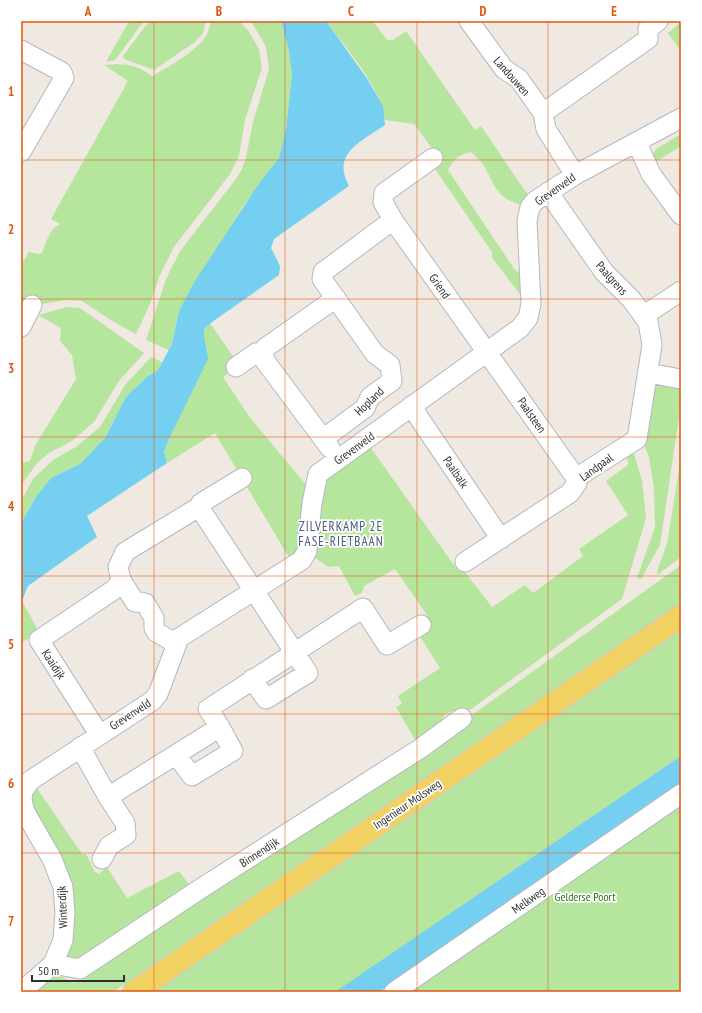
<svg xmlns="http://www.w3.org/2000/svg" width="702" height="1013" font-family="'PT Sans Narrow',sans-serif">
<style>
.green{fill:#b6e59e}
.water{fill:#75cff0}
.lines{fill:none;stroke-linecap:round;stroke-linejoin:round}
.minor-casing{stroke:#b4b7c1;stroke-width:21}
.major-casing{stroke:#c9c9c9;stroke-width:24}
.minor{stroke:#fff;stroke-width:19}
.major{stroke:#f2d163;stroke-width:22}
.grid{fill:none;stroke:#df570e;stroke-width:1;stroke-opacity:0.55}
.labels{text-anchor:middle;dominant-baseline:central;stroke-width:3.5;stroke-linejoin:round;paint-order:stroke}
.street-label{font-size:12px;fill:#2e2e2e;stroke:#fff}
.park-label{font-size:12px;fill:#2c6e1b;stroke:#fff}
.neighbourhood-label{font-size:13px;letter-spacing:1px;fill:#4d5680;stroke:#fff}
.neatline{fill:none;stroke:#df570e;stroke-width:1.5}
.grid-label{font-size:13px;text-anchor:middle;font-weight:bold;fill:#df570e}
</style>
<rect width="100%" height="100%" fill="#efe9e1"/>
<path class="green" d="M 129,21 L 144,21 L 115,60 L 106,62 Z
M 149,21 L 206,21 L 203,33 L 195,42 L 154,70 L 124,59 L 123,56 Z
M 211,21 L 239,21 L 248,30 L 259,49 L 262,68 L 245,120 L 239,156 L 230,174 L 174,247 L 159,277 L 151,302 L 136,334 L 114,322 L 82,301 L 66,300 L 24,307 L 21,306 L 21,265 L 29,252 L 38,254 L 42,253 C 46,243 49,229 60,224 L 51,219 L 128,81 L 104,65 C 124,63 136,64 152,76 C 170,66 194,53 206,36 C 209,32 209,26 211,21 Z
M 250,21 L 281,21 L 289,51 L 292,75 L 286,129 L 279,158 L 244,205 L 179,311 L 172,344 L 169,350 L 146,340 L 166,279 L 180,251 L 236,179 L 242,169 L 246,158 L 253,122 L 269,69 L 266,47 L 254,26 Z
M 326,21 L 373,21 L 387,40 L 393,40 L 406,31 L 475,130 L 481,126 L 530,198 L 521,205 C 495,197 496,186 484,166 C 481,161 475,156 471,152 C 458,155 454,159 448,170 L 515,270 L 521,274 L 522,297 L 493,259 L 492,252 L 435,169 L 443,163 L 414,124 L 385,120 C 381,86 346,49 326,21 Z
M 681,22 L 681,51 L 668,33 Z
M 681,134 L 681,146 L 654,163 L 651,158 L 656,149 Z
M 67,307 L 80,308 L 144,353 L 119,381 L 94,422 L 72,441 L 49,453 L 38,462 L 21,485 L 21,463 L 30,461 L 35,446 L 76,379 L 72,355 L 60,341 L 61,328 L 38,315 Z
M 210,323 L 239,365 L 223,377 L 251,419 L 307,486 L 300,556 L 291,561 L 215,433 L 167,463 L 164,451 L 169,439 L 208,352 L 204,340 L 204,330 Z
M 151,357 L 162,362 L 158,370 L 148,376 L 114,420 L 105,438 L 80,464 L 51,478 L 38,494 L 21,523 L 21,501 L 33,479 L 53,460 L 76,447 L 100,427 L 125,385 Z
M 653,380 L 681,385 L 681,404 L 660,545 L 641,579 L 637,578 L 655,527 L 654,488 L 649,457 L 643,442 Z
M 371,448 L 456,568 L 471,558 L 475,563 L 465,572 L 492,607 L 525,585 L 533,593 L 583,556 L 579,549 L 628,515 L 606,481 L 629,464 L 625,456 L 633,451 L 642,480 L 646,518 L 622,599 L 463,715 L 454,711 L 445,714 L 438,728 L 418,745 L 396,707 L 402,704 L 398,696 L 440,668 L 412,624 L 427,615 L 395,569 L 364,586 L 362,593 L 355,596 L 339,566 L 328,567 L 315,558 L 324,480 Z
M 681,457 L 681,557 L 657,575 L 658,568 L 667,544 Z
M 681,565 L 681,603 L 273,885 L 215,922 L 119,988 L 112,992 L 32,992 L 54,973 L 74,983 L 90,975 L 136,937 L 465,720 Z
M 22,601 L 39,632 L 21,643 Z
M 681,631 L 681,992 L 146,992 L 615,673 Z
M 36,787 L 82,854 L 86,854 L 95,872 L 99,874 L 107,867 L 127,898 L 179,871 L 193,890 L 84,961 L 65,960 L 73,921 L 34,818 L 31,800 Z"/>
<path class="water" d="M 281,21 L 326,21 L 368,80 L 383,106 L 385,125 C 361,142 331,153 349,186 L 274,239 L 271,248 L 280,266 L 279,275 L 212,322 L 204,329 C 203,340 208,348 208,359 L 169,439 L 164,451 L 167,463 L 87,516 L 97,537 L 28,586 L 22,601 L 21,622 L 21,523 L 38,494 L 51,478 L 80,464 L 105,438 L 126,397 L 148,376 L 158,370 L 172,344 L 179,311 L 195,281 L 258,185 L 279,158 L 286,129 L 292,75 L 289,51 Z
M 681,756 L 681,782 L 389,985 L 378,992 L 335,992 Z"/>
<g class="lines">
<defs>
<path id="minor" d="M 469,21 L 504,69 L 519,79 L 543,113 L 546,129 L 575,175
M 21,50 L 62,72 L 64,78 L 21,152
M 543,113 L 648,39 L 648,29 L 658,21
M 637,143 L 651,174 L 681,215
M 433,158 L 384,193 L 383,202 L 393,220 L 576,478
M 643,316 L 681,291
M 21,327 L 32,305
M 236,367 L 256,353 L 263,352
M 648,373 L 681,379
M 411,406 L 501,539
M 323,439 L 365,408 L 370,397 L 392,381 L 390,365 L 375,354 L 322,279 L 323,272 L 393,220
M 330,448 L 265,361 L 263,352 L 265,348 L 336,298
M 199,507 L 308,673 L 266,699 L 252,679
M 465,562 L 570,493 L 577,483 L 576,478 L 637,439 L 652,345 L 648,322 L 631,299 L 604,272 L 548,192
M 177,644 L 156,632 L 154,628 L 154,618 L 145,603 L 135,602 L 121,580 L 118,567 L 125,552 L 199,507 L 201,503 L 242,478
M 99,734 L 39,640 L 115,589 L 121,580
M 80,747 L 108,797 L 125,823 L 126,835 L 109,846 L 102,859
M 176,755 L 192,776 L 233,751 L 220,727
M 108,797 L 220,727 L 208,709 L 363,608 L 387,645 L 421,625
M 53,964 L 80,969 L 200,889 L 421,748 L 462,718
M 21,992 L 53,964 L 63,940 L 65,913 L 63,887 L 52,859 L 25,812 L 22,801 L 23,791 L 31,780 L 152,701 L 158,694 L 179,638 L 302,560 L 307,551 L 312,503 L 318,474 L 520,328 L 528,318 L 531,304 L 527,221 L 530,207 L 535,201 L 575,175 L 681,118
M 394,992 L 681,794"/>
<path id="major" d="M 134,992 L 681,616"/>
</defs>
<use href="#minor" class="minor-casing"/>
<use href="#major" class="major-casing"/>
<use href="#minor" class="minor"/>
<use href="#major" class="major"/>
</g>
<path class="grid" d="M 154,21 L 154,992M 285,21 L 285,992M 417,21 L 417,992M 548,21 L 548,992M 21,160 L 681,160M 21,299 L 681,299M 21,437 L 681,437M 21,576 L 681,576M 21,714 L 681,714M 21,853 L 681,853"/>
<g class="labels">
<g class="street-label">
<text transform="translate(512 76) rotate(48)">Landouwen</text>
<text transform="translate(555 189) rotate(-35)">Grevenveld</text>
<text transform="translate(612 278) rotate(48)">Paalgrens</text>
<text transform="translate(440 286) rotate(55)">Griend</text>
<text transform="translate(369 401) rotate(-44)">Hopland</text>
<text transform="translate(532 415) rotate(55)">Paalsteen</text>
<text transform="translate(354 448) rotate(-36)">Grevenveld</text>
<text transform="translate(596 467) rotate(-36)">Landpaal</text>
<text transform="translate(456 472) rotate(56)">Paalbalk</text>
<text transform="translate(54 664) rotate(57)">Kaaidijk</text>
<text transform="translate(130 714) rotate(-33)">Grevenveld</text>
<text transform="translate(407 804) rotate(-34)">Ingenieur Molsweg</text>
<text transform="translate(259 852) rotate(-33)">Binnendijk</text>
<text transform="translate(528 900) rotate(-35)">Melkweg</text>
<text transform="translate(62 907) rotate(-93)">Winterdijk</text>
</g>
<g class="park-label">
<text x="585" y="896">Gelderse Poort</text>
</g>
<g class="neighbourhood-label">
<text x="341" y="526">ZILVERKAMP 2E<tspan x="341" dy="15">FASE-RIETBAAN</tspan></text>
</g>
</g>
<rect width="702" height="1013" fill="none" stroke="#ffffff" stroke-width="44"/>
<path d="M32 975v6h92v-6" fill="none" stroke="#2e2e2e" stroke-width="2"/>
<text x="38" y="975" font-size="12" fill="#2e2e2e" stroke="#ffffff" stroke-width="3" paint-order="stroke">50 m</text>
<rect x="22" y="22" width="658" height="969" class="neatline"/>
<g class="grid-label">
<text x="88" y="16">A</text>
<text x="219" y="16">B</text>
<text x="351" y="16">C</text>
<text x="483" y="16">D</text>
<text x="614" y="16">E</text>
<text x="11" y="96">1</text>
<text x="11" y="234">2</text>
<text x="11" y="373">3</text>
<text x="11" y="511">4</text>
<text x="11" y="649">5</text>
<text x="11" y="788">6</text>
<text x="11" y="926">7</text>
</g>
</svg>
